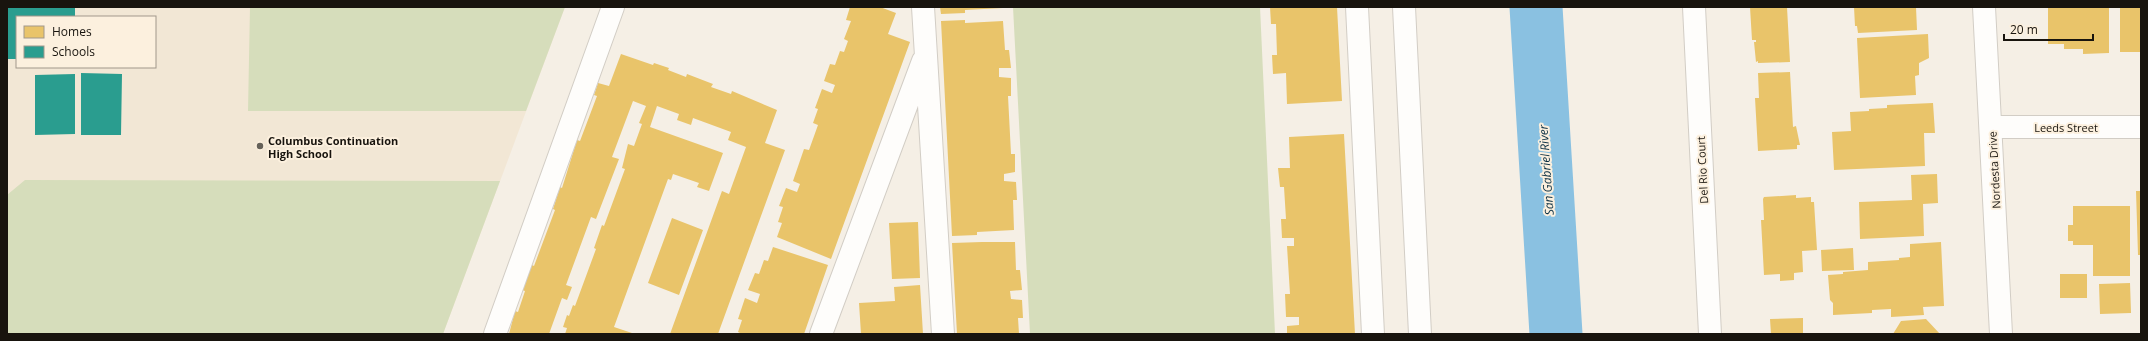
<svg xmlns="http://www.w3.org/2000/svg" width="2148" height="341" font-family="'Open Sans',sans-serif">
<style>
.built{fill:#f2e7d5;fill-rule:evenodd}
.green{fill:#d6ddbb}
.homes{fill:#e9c46a}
.schools{fill:#2a9d8f}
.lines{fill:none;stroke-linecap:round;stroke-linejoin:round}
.river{stroke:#8ac1e1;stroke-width:53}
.minor-casing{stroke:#d2cdc5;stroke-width:24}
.minor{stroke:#fefdfb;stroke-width:22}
.poi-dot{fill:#656159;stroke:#fcf0de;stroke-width:1.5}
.labels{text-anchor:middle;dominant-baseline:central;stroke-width:4;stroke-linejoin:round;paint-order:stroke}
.street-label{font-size:11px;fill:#18140e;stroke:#fcf0de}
.poi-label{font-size:11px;font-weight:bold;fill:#18140e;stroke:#fcf0de;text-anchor:start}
.water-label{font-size:12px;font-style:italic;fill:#0a2f43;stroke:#fcf0de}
</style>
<rect width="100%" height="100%" fill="#f5efe5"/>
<path class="built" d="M 7,7 L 565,7 L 443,334 L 7,334 ZM 17,17 L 155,17 L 155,67 L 17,67 Z"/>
<path class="green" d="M 250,7 L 565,7 L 526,111 L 248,111 Z
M 1013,7 L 1260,7 L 1275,334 L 1030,334 Z
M 25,180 L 500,181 L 443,334 L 7,334 L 7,195 Z"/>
<path class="homes" d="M 850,7 L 880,7 L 896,13 L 888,34 L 910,42 L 831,259 L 777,237 L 782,223 L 778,222 L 783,207 L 779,206 L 786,188 L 797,192 L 800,184 L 793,181 L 804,149 L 809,150 L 818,125 L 813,123 L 818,109 L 815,108 L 822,89 L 832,93 L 835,85 L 824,81 L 830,64 L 835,65 L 840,51 L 844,52 L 848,41 L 844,39 L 851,21 L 846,20 Z
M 940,7 L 1003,7 L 1003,8 L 965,10 L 965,13 L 941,14 Z
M 1270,7 L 1337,7 L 1342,101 L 1287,104 L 1286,73 L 1273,74 L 1272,55 L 1277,55 L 1276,24 L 1271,24 Z
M 1750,7 L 1787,7 L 1790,62 L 1758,63 L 1758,61 L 1756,62 L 1754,42 L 1756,42 L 1756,40 L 1752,40 Z
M 1854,7 L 1916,7 L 1917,30 L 1858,33 L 1857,26 L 1855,26 Z
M 2048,7 L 2109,7 L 2109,53 L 2083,54 L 2083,49 L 2064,49 L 2064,44 L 2048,44 Z
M 2120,7 L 2141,7 L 2141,52 L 2120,52 Z
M 965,20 L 965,23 L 1003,21 L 1005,50 L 1009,50 L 1011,68 L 999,68 L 999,77 L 1011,78 L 1011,96 L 1008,96 L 1011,154 L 1015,154 L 1015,172 L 1004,174 L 1004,181 L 1016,182 L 1017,200 L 1013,200 L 1014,230 L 977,232 L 977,235 L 952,236 L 941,21 Z
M 1928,34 L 1929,58 L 1919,63 L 1919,75 L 1915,76 L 1916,95 L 1860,98 L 1857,38 Z
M 621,54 L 653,65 L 654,63 L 669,68 L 668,70 L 686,77 L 687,74 L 713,84 L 711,87 L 731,94 L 732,91 L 777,110 L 765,143 L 785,150 L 718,334 L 670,334 L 722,191 L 729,194 L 746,147 L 728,140 L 731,132 L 693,118 L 691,125 L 677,120 L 679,114 L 657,106 L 650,127 L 723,153 L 709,191 L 697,187 L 699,183 L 673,174 L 671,180 L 668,179 L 614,327 L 635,334 L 565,334 L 567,328 L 563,327 L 567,315 L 569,316 L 573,305 L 575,306 L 596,249 L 594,248 L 602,225 L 604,226 L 625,169 L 622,168 L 628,144 L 634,146 L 642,124 L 639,123 L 646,106 L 633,101 L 612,157 L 619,159 L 596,219 L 591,217 L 566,285 L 572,287 L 567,300 L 562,298 L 549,334 L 509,334 L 515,311 L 518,312 L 525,291 L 522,290 L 532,265 L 534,266 L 555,210 L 553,209 L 560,187 L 562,188 L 577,140 L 580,141 L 597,96 L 594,95 L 598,83 L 609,86 Z
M 1790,72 L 1793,127 L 1796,126 L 1800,145 L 1797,145 L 1797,149 L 1758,151 L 1755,98 L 1759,98 L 1758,73 Z
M 1933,103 L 1935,133 L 1924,133 L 1925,166 L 1834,170 L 1832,132 L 1851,131 L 1850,112 L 1869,111 L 1869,109 L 1887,108 L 1887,105 Z
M 1344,134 L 1355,334 L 1287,334 L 1287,326 L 1299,325 L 1299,317 L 1286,317 L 1285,294 L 1290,294 L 1287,246 L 1294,246 L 1294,238 L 1282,238 L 1281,219 L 1286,219 L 1284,187 L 1280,187 L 1278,168 L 1290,168 L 1289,137 Z
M 1937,174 L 1938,203 L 1923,204 L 1924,236 L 1860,239 L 1859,202 L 1912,200 L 1911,175 Z
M 2136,191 L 2141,191 L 2141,255 L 2138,255 Z
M 1796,195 L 1796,198 L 1811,197 L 1811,202 L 1814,202 L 1817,250 L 1802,251 L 1803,272 L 1794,273 L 1794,280 L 1780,281 L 1780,274 L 1764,275 L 1761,220 L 1764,220 L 1763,199 L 1764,197 Z
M 2073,206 L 2130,206 L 2130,276 L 2093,276 L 2093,245 L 2073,245 L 2073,241 L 2068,241 L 2068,225 L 2073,225 Z
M 672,218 L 703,230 L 679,295 L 648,283 Z
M 918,222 L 920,278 L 892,279 L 889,223 Z
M 982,242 L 1015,242 L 1016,270 L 1020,270 L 1022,290 L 1010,291 L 1011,299 L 1022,300 L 1023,318 L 1018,318 L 1019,334 L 957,334 L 952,243 Z
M 1941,242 L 1944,306 L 1923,307 L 1924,315 L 1891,317 L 1891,309 L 1872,310 L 1872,313 L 1833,315 L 1833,303 L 1830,300 L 1828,275 L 1843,274 L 1843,272 L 1868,270 L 1868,262 L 1899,260 L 1899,258 L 1910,257 L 1910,244 Z
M 773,247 L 828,265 L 804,334 L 742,334 L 738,332 L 742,320 L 738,319 L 745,298 L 757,303 L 760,294 L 748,290 L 755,273 L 759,274 L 764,260 L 768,261 Z
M 1853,248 L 1854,270 L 1822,271 L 1821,250 Z
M 2060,274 L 2087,274 L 2087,298 L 2060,298 Z
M 2130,283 L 2131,313 L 2100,314 L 2099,284 Z
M 920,285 L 923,334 L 861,334 L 859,303 L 895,301 L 894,287 Z
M 1803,318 L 1803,334 L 1771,334 L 1770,319 Z
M 1926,319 L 1940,334 L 1893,334 L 1901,321 Z"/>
<path class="schools" d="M 7,7 L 75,7 L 75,17 L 17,17 L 17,59 L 7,59 Z
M 81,73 L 122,74 L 121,135 L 81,135 Z
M 75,74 L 75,134 L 35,135 L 35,75 Z"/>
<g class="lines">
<path class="river" d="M 1536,7 L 1556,334"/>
<defs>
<path id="minor" d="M 923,7 L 943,334
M 1357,7 L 1373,334
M 1404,7 L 1420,334
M 1694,7 L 1710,334
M 1984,7 L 2001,334
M 1992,127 L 2141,127
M 495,334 L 613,7
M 821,334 L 923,61"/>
</defs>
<use href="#minor" class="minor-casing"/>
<use href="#minor" class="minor"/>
</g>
<circle class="poi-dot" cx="260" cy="146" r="4"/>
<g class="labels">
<g class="street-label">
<text x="2066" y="127">Leeds Street</text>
<text transform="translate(1702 170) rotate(-93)">Del Rio Court</text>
<text transform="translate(1994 170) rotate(-93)">Nordesta Drive</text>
</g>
<g class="poi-label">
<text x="268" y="140">Columbus Continuation<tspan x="268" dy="13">High School</tspan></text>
</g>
<g class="water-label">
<text transform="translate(1546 170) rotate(-94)">San Gabriel River</text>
</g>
</g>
<rect width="2148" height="341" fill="none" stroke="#18140e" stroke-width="16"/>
<rect x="16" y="16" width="140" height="52" fill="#fcf0de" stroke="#a1988b"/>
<rect x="24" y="26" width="20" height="12" fill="#e9c46a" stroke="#a1988b"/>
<text x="52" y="36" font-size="12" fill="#18140e">Homes</text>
<rect x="24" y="46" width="20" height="12" fill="#2a9d8f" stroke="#a1988b"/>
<text x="52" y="56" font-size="12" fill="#18140e">Schools</text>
<path d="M2004 34v6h89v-6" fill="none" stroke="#18140e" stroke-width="2"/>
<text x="2010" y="34" font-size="12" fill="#18140e" stroke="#fcf0de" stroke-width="3" paint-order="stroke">20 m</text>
</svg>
